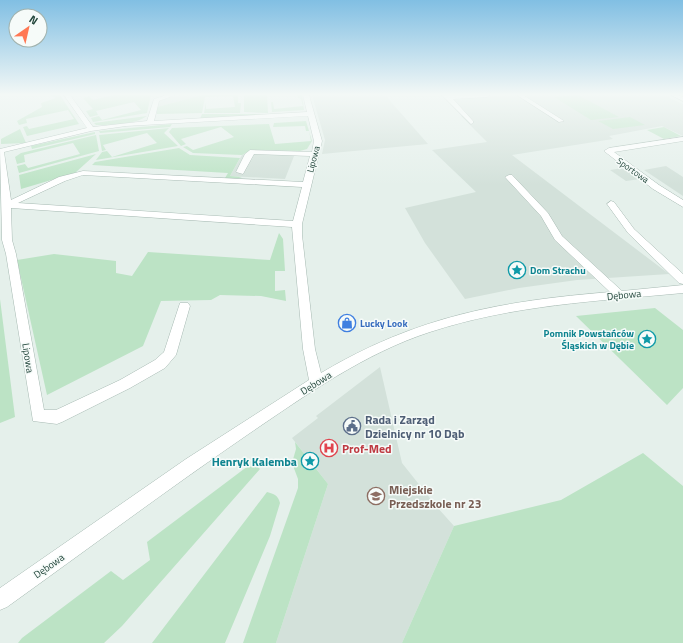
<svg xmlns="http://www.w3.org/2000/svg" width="683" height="643" font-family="'Titillium Web',sans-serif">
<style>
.built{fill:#d3e1da}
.green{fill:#bce3c5}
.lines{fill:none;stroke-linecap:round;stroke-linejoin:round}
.minor-casing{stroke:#a6b9b2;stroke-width:1}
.minor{fill:#fff;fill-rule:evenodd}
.labels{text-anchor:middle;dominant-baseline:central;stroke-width:3;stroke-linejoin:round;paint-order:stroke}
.far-street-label{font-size:9px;fill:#21453a;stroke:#f6fbf9}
.culture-label{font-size:10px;font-weight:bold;fill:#0d838f;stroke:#f6fbf9;text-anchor:start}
.street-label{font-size:10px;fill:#21453a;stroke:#f6fbf9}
.shop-label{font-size:10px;font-weight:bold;fill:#366cbe;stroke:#f6fbf9;text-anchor:start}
.near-service-label{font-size:12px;font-weight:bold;fill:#4e5e75;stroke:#f6fbf9;text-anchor:start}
.near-health-label{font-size:12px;font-weight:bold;fill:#be3a42;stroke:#f6fbf9;text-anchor:start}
.near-culture-label{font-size:12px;font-weight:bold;fill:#0d838f;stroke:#f6fbf9;text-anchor:end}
.near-education-label{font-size:12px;font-weight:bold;fill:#785e54;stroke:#f6fbf9;text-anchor:start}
</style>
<rect width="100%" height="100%" fill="#e5f0eb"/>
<path class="built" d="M 178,95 L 202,95 L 157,107 L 157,103 L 159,101 Z
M 312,95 L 385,95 L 428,144 L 322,154 L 325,140 Z
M 505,95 L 663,95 L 683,104 L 683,136 L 662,126 L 609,136 L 613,139 L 512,155 L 669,274 L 577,280 L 519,288 L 465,299 L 425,243 L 405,208 L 476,192 L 432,150 L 487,142 L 461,116 L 468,115 L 454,100 Z
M 252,150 L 296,151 L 285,179 L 230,176 L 242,155 Z
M 666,166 L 683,177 L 683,196 L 644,170 Z
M 623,168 L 640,179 L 626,181 L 610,170 Z
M 380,367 L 402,463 L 437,507 L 454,526 L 402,643 L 276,643 L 328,484 L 292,438 L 318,418 L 316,416 Z"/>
<path class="green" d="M 50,95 L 60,95 L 79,124 L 27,136 L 23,127 L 27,126 L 29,129 L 74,119 L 68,110 L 26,119 L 27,123 L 19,125 L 17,121 L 42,107 L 41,103 L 56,98 Z
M 113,95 L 151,95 L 147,113 L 93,122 L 91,118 L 99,116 L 102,120 L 141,110 L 134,102 L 96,111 L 98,115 L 90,117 L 86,111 L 93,109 L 83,98 L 89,96 L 93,100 Z
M 202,95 L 238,95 L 238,103 L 241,103 L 240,113 L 204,113 L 206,102 L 206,109 L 235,107 L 233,96 L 205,97 L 202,113 L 157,114 L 157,107 Z
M 244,95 L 267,95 L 268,113 L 244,112 Z
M 297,95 L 302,95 L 304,110 L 272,112 L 271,102 L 273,102 L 274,109 L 303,106 L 301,99 L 298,98 Z
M 578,95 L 619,117 L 591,120 L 554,97 Z
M 202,114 L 268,114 L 268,115 L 200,119 Z
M 147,116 C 134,125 111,125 96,125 L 94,123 Z
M 630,117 L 645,125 L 613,129 L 598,121 Z
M 306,121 L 312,141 L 307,149 L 300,151 L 252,150 L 242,155 L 193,153 L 183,147 L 187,146 L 193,150 L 234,137 L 221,127 L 181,139 L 186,144 L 181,146 L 169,132 L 172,128 L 269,124 L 275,144 L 311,141 L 309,131 L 306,131 L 305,126 L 273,127 L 274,123 Z
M 172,124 L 170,127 L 100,133 L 99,131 Z
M 664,127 L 681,136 L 664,139 L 647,130 Z
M 169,128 L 164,133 L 178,146 L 96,160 L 102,152 L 107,151 L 112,157 L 157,143 L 147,133 L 103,145 L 106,150 L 102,151 L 99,135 Z
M 20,129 L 26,143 L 1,144 L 1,139 Z
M 95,132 L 95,134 L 32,149 L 31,146 Z
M 96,135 L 99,151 L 19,173 L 17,166 L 25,164 L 28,168 L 80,154 L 73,143 L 24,155 L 25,162 L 17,164 L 15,157 L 21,153 Z
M 179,148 L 190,155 L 240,158 L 230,176 L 242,177 L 236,179 L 225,178 L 228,173 L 92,165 L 95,162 Z
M 96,154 L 75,173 L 21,189 L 19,175 Z
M 279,233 L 283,239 L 285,271 L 275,271 L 275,291 L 285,290 L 286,301 L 261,296 L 220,295 L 211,300 L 161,301 L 143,346 L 47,395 L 17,260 L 54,254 L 116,261 L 116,273 L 132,276 L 148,252 L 270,260 Z
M 0,299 L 15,417 L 0,423 Z
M 655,308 L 683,330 L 683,388 L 667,405 L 576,316 Z
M 295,442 L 328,484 L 276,643 L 243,643 L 298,488 L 298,479 L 292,463 L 296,449 Z
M 643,453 L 683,486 L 683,643 L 402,643 L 454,526 L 561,500 Z
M 256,465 L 260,469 L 122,626 L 104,643 L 18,643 L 22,638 L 111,571 L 123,580 L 150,560 L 147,542 L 244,469 L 249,466 Z
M 267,492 C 274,494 278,495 280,503 L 270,536 L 225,643 L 152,643 Z"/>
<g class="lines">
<defs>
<path id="minor" d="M 64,95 L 70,95 L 93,127 L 147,121 L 154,99 L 167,95 L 175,95 L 159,101 L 154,121 L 307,112 L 303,95 L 309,95 L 322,141 L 302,224 L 302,235 L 315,349 L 321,373 C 417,316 501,301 610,292 L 555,240 L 541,216 L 505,177 L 509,175 L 512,175 L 548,213 L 562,236 L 622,291 L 683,285 L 683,293 C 598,301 512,305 430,332 C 365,353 306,395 250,433 C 168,489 88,549 7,607 L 0,610 L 0,588 L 186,459 L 309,380 L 303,349 L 292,227 L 11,208 L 12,240 L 16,254 L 44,410 L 56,410 L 120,380 L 155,360 L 164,352 L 180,303 L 188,303 L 190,306 L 176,355 L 165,368 L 130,388 L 62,422 L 57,424 L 33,421 L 6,254 L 2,240 L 0,149 L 87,128 ZM 308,116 L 314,141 L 312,152 L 250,150 L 245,154 L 236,172 L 243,174 L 254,154 L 310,156 L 303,182 L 83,171 L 59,177 L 11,200 L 4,152 L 91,131 L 126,126 ZM 83,175 L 302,187 L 293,221 L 18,203 L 65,181 Z
M 442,95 L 490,95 L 487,97 L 453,99 L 473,121 L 473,123 L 471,124 Z
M 517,95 L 523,95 L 564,121 L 559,122 Z
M 671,95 L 678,95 L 683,97 L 683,101 Z
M 683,137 L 683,141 L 614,152 L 659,185 L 683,200 L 683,207 L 653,189 L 604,151 L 609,148 Z
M 611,201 L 614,202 L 634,229 L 683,274 L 683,284 L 679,283 L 628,233 L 607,204 Z"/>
</defs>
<use href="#minor" class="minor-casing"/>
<use href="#minor" class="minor"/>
</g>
<linearGradient id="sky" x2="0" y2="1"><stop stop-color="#81bfe3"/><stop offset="0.51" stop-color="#f3f8f6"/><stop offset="1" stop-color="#f3f8f6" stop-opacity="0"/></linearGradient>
<rect width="683" height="185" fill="url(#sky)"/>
<defs>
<symbol id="sight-ring" viewBox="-11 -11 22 22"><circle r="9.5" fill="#f6fbf9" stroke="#0f9aa8" stroke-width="1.5"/><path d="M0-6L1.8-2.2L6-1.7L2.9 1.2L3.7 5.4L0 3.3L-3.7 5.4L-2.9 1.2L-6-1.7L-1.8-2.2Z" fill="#0f9aa8"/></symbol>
<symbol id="shop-ring" viewBox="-11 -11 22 22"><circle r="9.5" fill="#f6fbf9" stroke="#3f7fe0" stroke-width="1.5"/><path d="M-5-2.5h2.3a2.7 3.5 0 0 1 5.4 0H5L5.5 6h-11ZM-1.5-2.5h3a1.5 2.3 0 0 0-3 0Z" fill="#3f7fe0"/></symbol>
<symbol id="civic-ring" viewBox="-11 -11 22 22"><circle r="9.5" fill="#f6fbf9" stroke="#5c6f8a" stroke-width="1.5"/><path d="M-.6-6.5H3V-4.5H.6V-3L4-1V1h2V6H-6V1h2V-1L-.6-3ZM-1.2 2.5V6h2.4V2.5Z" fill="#5c6f8a"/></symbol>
<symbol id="hospital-ring" viewBox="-11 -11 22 22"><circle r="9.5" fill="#f6fbf9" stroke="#e0444e" stroke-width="1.5"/><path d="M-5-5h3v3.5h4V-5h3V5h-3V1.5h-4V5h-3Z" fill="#e0444e"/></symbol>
<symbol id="school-ring" viewBox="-11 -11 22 22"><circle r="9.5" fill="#f6fbf9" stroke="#8d6e63" stroke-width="1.5"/><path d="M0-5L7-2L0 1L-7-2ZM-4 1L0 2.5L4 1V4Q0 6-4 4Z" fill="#8d6e63"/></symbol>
</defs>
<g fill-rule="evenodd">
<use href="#sight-ring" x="507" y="260" width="20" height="20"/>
<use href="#shop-ring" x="337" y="313" width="20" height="20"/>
<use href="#sight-ring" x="637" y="329" width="20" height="20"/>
<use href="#civic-ring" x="342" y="416" width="20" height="20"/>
<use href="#hospital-ring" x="319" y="438" width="20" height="20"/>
<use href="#sight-ring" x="300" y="451" width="20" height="20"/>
<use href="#school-ring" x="366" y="486" width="20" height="20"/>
</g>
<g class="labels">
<g class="far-street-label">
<text transform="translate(313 159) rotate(-75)">Lipowa</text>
<text transform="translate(633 170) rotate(35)">Sportowa</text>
</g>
<g class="culture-label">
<text x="530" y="270">Dom Strachu</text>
<text x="634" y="333" text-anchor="end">Pomnik Powstańców<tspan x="634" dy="12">Śląskich w Dębie</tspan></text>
</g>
<g class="street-label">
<text transform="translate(624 295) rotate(-6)">Dębowa</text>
<text transform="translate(28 358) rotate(81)">Lipowa</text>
<text transform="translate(316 383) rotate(-32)">Dębowa</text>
<text transform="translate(49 566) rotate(-35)">Dębowa</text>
</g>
<g class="shop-label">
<text x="360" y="323">Lucky Look</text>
</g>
<g class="near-service-label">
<text x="365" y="419">Rada i Zarząd<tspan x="365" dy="14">Dzielnicy nr 10 Dąb</tspan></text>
</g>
<g class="near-health-label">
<text x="342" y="448">Prof-Med</text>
</g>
<g class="near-culture-label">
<text x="297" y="461">Henryk Kalemba</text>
</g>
<g class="near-education-label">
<text x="389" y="489">Miejskie<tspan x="389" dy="14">Przedszkole nr 23</tspan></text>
</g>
</g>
<g transform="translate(28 28) rotate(34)"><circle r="19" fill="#f6fbf9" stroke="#a1b2ad"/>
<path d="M0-3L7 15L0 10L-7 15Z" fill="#ff7854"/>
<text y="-6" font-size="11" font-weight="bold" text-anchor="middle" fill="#21453a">N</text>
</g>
</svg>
